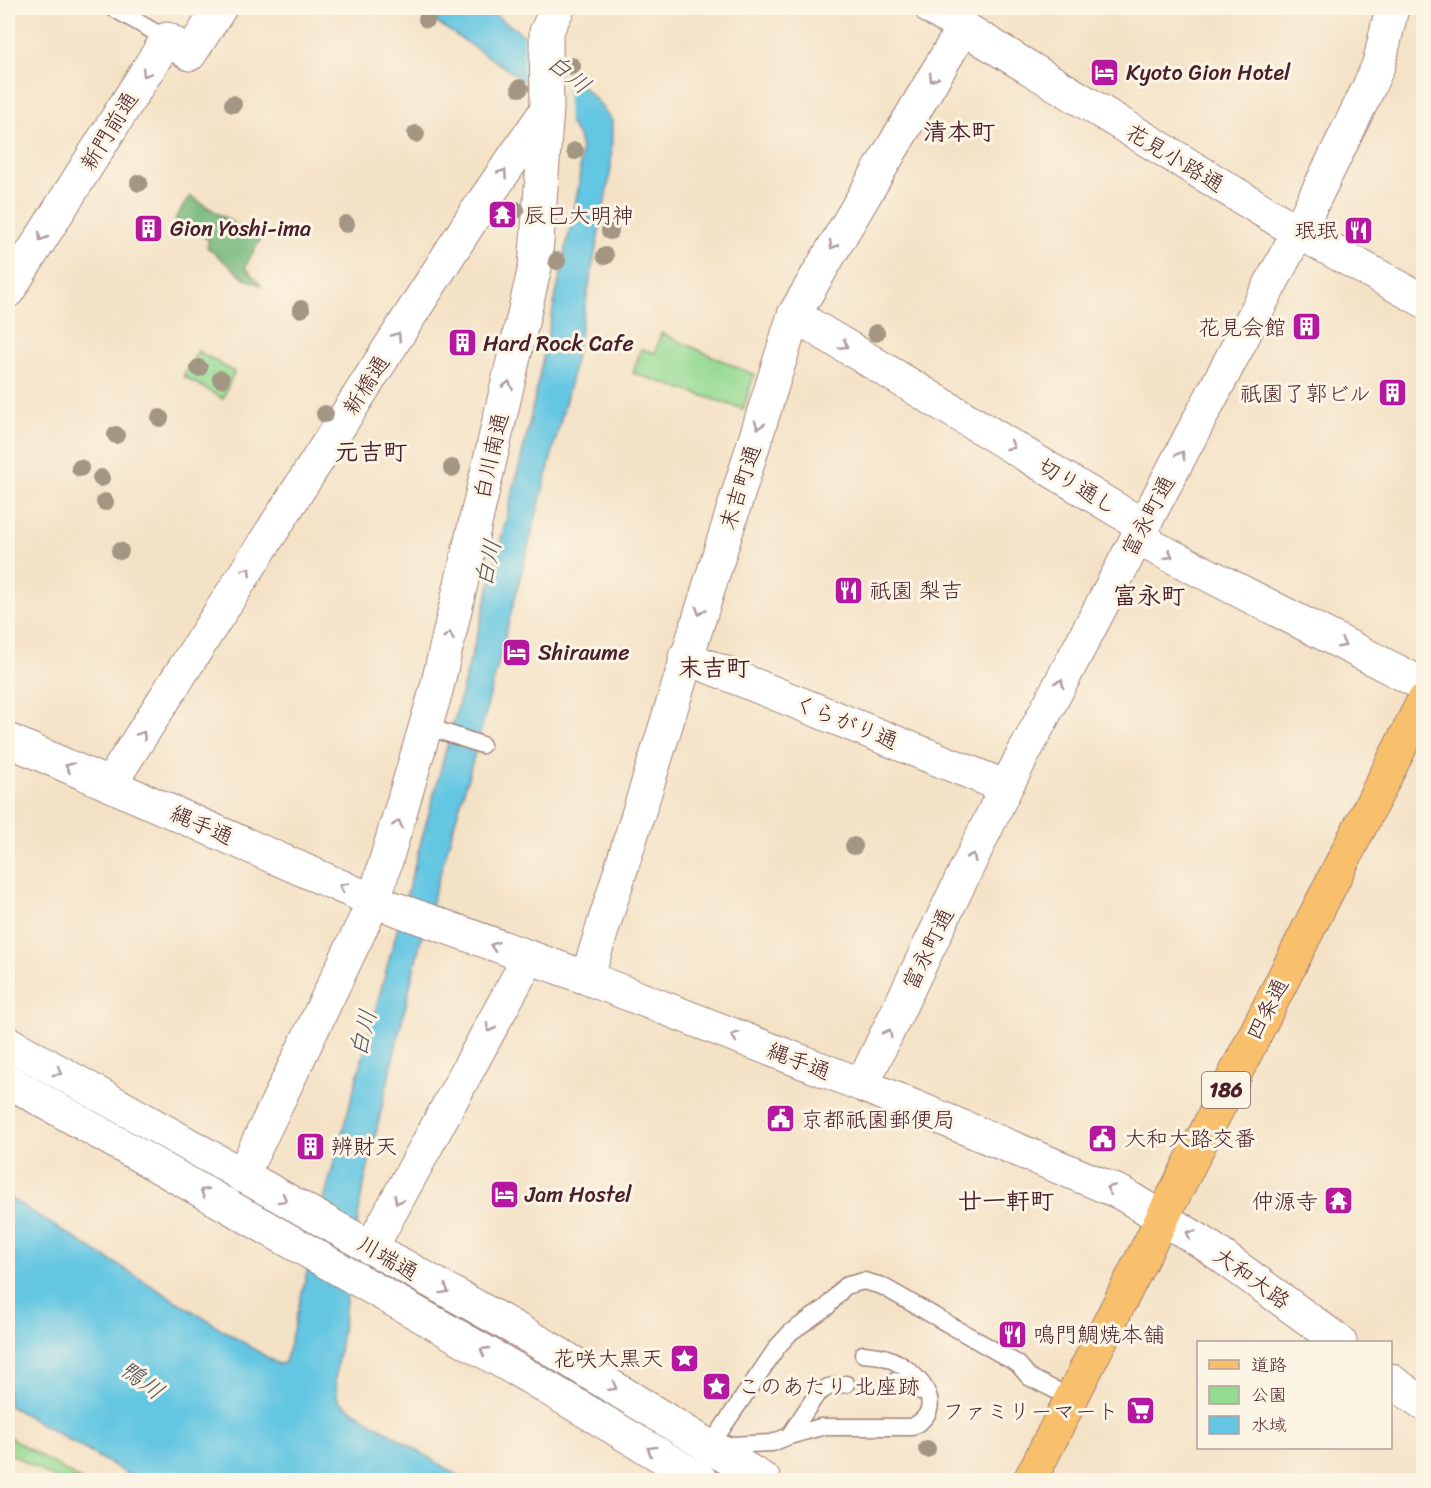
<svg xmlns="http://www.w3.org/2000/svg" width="1431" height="1488" font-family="Sriracha,'Klee One',sans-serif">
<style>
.green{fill:#95da93;stroke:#707c5f;stroke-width:1.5}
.forest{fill:#78ba7d;stroke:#616c54;stroke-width:1.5}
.water{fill:#64c6e2;stroke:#577286;stroke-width:1.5}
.pier{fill:#f4e2c6}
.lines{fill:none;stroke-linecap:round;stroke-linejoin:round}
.service-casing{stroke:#9f8078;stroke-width:19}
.minor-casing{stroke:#9f8078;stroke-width:35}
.tertiary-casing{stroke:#9f8078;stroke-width:35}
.primary-casing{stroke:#9f8078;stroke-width:35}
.service{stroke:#fff;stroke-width:16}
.minor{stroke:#fff;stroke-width:33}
.tertiary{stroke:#fff;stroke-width:33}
.primary{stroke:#f8bf6c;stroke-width:33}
.tree{fill:#a39682}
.oneway{stroke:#ae9aa0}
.labels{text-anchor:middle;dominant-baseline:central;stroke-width:6;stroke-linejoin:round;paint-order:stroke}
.shield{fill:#fcf5e5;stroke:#7f5f63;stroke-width:1.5}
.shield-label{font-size:21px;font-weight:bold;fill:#4a1f2b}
.poi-label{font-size:22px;fill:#4a1f2b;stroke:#fcf5e5;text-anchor:start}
.street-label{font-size:22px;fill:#4a1f2b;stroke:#fcf5e5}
.water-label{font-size:24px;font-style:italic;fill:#525162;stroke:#fcf5e5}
.neighbourhood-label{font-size:24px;font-weight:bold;fill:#4a1f2b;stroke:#fcf5e5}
</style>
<rect width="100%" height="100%" fill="#fcf5e5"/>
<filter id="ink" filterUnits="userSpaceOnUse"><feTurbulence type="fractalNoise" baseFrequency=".0167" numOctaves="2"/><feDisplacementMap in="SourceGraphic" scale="12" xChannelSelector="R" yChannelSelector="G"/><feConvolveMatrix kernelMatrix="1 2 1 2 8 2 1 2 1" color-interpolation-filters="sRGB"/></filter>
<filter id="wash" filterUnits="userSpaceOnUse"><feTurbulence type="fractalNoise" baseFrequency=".008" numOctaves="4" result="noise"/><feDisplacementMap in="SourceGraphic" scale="24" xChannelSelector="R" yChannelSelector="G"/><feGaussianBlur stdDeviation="1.35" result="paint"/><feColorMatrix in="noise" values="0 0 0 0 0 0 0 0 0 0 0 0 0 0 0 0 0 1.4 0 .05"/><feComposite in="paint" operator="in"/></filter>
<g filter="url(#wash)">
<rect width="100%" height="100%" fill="#f4e2c6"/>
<path class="green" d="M 661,333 L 754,375 L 743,409 L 633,373 L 641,349 L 655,353 Z
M 198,351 L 234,372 L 223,399 L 183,376 Z
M 8,1436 L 9,1437 L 81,1480 L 57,1480 L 8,1452 Z"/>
<path class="forest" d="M 190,196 L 260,240 L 245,267 L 262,286 L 244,278 L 207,247 L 209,240 L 175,219 Z"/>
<path class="water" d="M 415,8 L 484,8 L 517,30 L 564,69 L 597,101 L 612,121 L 611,169 L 571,380 L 475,753 L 420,943 L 361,1197 L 335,1379 L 338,1401 L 465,1480 L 138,1480 L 8,1405 L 8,1197 L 278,1364 L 285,1363 L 329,1181 L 482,617 L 528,430 L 579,185 L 581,149 L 578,136 L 569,122 L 513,73 Z"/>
<path class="pier" d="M 524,32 L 566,67 L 569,126 L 523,86 Z"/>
</g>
<g filter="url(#ink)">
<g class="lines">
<defs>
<path id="service" d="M 113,8 L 167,39
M 426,726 L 482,745
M 895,1381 L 925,1393
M 846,1384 L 828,1387 L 817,1394 L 789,1436 L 772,1443 L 710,1446 L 778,1346 L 791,1332 L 827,1307 L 845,1286 L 864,1281 L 882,1286 L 1018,1364 L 1029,1377 L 1071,1398
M 789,1436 L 821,1427 L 911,1427 C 953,1408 915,1368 887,1358 C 879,1355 871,1355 863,1354"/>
<path id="minor" d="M 8,291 L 167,39 L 190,54 L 220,8
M 794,315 L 1132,519 L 1142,529 L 1150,545 L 1424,685
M 685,657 L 1006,787
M 8,740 L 374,901 L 587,978 L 862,1085 L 1121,1193 L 1205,1244 L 1340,1342
M 110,784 L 477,211 L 546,111
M 587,978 L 794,315 L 963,28
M 862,1085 L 1006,787 L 1298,232 L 1367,91 L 1379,64 L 1392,8
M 242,1176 L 374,901 L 436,691 L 535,267 L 547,109 L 546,32 L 558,8
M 371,1248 L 528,959
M 1390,1380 L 1424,1404"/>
<path id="tertiary" d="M 931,8 L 1298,232 L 1424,301
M 8,1043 L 546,1346 L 764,1480
M 8,1081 L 529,1377 L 701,1480"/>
<path id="primary" d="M 1030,1480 L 1424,700"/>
</defs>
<use href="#service" class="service-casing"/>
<use href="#minor" class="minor-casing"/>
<use href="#tertiary" class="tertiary-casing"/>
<use href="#primary" class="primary-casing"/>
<use href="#service" class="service"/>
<use href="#minor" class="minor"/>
<use href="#tertiary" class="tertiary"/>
<use href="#primary" class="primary"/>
</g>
<g class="tree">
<circle cx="427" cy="19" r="9"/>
<circle cx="572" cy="66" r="9"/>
<circle cx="520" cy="88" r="9"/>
<circle cx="233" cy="104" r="9"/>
<circle cx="416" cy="134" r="9"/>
<circle cx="575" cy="151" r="9"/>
<circle cx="139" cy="183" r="9"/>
<circle cx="516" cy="210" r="9"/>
<circle cx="346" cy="224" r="9"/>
<circle cx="610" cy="231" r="9"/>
<circle cx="605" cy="256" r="9"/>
<circle cx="557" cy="261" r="9"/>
<circle cx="301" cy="309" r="9"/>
<circle cx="876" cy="333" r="9"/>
<circle cx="199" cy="368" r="9"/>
<circle cx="221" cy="379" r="9"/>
<circle cx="325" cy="414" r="9"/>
<circle cx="160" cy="418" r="9"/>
<circle cx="116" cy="435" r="9"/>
<circle cx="80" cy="468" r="9"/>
<circle cx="452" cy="468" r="9"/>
<circle cx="101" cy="478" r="9"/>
<circle cx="105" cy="502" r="9"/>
<circle cx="120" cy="551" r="9"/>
<circle cx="854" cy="846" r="9"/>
<circle cx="927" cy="1449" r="9"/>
</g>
<defs><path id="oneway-chevron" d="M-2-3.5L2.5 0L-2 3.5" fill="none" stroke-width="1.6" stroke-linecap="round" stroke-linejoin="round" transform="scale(1.5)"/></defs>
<g class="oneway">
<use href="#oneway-chevron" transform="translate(146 73) rotate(122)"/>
<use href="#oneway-chevron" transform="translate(933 78) rotate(121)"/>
<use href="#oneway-chevron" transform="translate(503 173) rotate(-56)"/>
<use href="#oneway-chevron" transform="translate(42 237) rotate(122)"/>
<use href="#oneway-chevron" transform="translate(833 245) rotate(121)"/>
<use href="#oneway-chevron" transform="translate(397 336) rotate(-57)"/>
<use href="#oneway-chevron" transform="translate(844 345) rotate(31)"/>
<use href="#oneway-chevron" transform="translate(508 385) rotate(-77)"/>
<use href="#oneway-chevron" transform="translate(759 425) rotate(107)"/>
<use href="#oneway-chevron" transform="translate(1011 446) rotate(31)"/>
<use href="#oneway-chevron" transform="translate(1181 455) rotate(-62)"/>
<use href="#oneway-chevron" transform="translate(1169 555) rotate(28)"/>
<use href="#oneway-chevron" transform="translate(247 571) rotate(-57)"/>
<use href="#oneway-chevron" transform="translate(700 611) rotate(108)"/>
<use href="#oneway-chevron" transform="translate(449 636) rotate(-77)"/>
<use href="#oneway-chevron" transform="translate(1342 644) rotate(27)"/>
<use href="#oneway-chevron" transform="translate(1060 683) rotate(-62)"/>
<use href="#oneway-chevron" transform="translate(142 735) rotate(-57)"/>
<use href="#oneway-chevron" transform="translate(69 767) rotate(-157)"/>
<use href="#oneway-chevron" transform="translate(398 824) rotate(-74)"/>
<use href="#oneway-chevron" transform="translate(972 857) rotate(-64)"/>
<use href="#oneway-chevron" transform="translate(343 887) rotate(-156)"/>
<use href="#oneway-chevron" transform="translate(494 946) rotate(-161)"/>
<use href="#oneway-chevron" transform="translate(490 1028) rotate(118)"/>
<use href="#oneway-chevron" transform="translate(888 1033) rotate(-64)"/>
<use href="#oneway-chevron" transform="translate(735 1036) rotate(-159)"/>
<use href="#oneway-chevron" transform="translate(58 1072) rotate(30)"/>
<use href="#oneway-chevron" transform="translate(1110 1189) rotate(-157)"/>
<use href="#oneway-chevron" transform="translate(204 1192) rotate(-151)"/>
<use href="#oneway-chevron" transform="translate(283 1199) rotate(29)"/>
<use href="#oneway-chevron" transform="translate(398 1200) rotate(118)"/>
<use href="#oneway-chevron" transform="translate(1190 1234) rotate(-147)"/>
<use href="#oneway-chevron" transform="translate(445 1290) rotate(29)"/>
<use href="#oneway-chevron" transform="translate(484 1351) rotate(-150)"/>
<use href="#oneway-chevron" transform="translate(613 1387) rotate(31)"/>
<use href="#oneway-chevron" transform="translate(651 1450) rotate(-149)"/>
</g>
</g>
<defs>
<symbol id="hotel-square" viewBox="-11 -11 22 22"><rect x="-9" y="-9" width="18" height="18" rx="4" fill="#b5179e" stroke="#fcf5e5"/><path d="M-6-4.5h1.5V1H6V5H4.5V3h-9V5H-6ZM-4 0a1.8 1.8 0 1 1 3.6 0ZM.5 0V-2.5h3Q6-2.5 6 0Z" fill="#fff"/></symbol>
<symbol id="temple-square" viewBox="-11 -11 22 22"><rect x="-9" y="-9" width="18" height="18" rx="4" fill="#b5179e" stroke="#fcf5e5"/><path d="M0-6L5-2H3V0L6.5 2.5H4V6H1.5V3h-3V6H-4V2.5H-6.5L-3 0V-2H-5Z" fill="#fff"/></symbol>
<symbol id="building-square" viewBox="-11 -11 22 22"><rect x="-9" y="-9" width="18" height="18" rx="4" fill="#b5179e" stroke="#fcf5e5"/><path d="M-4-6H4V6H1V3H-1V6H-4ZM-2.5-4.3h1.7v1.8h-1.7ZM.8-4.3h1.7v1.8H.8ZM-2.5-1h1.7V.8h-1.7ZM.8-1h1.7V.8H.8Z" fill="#fff"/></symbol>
<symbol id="restaurant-square" viewBox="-11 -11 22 22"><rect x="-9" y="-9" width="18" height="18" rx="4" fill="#b5179e" stroke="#fcf5e5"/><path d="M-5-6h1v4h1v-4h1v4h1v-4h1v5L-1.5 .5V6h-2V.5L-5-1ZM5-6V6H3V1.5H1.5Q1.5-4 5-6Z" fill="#fff"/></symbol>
<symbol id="civic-square" viewBox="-11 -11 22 22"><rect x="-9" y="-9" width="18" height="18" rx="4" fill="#b5179e" stroke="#fcf5e5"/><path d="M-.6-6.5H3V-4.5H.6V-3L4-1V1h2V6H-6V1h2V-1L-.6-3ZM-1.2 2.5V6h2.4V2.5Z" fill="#fff"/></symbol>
<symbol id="sight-square" viewBox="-11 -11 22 22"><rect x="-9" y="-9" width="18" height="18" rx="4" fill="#b5179e" stroke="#fcf5e5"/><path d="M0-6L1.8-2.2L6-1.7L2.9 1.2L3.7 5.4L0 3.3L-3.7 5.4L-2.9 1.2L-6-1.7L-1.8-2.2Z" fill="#fff"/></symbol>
<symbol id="supermarket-square" viewBox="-11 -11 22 22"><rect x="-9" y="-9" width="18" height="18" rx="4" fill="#b5179e" stroke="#fcf5e5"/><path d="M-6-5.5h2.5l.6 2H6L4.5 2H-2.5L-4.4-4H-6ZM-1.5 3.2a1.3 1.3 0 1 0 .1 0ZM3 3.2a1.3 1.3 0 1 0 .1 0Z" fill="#fff"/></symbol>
</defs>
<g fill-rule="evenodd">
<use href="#hotel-square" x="1088" y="56" width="33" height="33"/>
<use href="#temple-square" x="486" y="198" width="33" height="33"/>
<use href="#building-square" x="132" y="212" width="33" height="33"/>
<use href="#restaurant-square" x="1342" y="214" width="33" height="33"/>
<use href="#building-square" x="1290" y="310" width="33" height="33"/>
<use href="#building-square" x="446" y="326" width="33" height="33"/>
<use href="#building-square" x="1376" y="376" width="33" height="33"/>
<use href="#restaurant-square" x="832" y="574" width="33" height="33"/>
<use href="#hotel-square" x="500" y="636" width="33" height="33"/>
<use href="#civic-square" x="764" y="1102" width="33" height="33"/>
<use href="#civic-square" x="1086" y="1122" width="33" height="33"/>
<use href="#building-square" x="294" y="1130" width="33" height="33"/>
<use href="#hotel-square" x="488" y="1178" width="33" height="33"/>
<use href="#temple-square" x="1322" y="1184" width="33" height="33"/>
<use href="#restaurant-square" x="996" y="1318" width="33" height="33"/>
<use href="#sight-square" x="668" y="1342" width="33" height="33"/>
<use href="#sight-square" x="700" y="1370" width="33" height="33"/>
<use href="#supermarket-square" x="1124" y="1394" width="33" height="33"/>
</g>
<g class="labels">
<rect class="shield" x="1202" y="1072" width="48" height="36" rx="4.5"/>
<g class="shield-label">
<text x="1226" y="1090">186</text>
</g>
<g class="poi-label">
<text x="1126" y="72">Kyoto Gion Hotel</text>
<text x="524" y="215">辰巳大明神</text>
<text x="170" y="228">Gion Yoshi-ima</text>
<text x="1338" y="230" text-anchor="end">珉珉</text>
<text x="1286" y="327" text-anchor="end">花見会館</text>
<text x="483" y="343">Hard Rock Cafe</text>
<text x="1371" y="393" text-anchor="end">祇園了郭ビル</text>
<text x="869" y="590">祇園 梨吉</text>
<text x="538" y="652">Shiraume</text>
<text x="801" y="1119">京都祇園郵便局</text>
<text x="1124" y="1138">大和大路交番</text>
<text x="331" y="1146">辨財天</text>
<text x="525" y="1194">Jam Hostel</text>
<text x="1318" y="1201" text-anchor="end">仲源寺</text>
<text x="1033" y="1334">鳴門鯛焼本舗</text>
<text x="663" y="1358" text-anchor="end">花咲大黒天</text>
<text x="738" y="1386">このあたり 北座跡</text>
<text x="1119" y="1411" text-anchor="end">ファミリーマート</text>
</g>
<g class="street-label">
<text transform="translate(109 131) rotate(-58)">新門前通</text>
<text transform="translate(1175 158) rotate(31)">花見小路通</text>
<text transform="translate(366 385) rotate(-57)">新橋通</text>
<text transform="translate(491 456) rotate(-77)">白川南通</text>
<text transform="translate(1078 486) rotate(31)">切り通し</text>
<text transform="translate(740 487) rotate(-72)">末吉町通</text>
<text transform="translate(1148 516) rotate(-62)">富永町通</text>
<text transform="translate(846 722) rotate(22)">くらがり通</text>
<text transform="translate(202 825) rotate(24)">縄手通</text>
<text transform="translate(928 949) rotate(-64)">富永町通</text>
<text transform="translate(1267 1009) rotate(-63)">四条通</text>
<text transform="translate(799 1061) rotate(21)">縄手通</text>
<text transform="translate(388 1258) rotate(30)">川端通</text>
<text transform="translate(1252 1278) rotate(36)">大和大路</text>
</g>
<g class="water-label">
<text transform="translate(569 74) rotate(39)">白川</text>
<text transform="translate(488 563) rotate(-77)">白川</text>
<text transform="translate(363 1033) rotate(-76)">白川</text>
<text transform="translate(142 1380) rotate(37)">鴨川</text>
</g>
<g class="neighbourhood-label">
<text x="959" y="132">清本町</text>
<text x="371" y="452">元吉町</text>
<text x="1149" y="596">富永町</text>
<text x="714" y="668">末吉町</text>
<text x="1006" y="1201">廿一軒町</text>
</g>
</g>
<rect width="1431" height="1488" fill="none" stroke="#fcf5e5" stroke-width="30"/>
<rect x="1197" y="1341" width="195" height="108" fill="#fcf5e5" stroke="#b59f9b" stroke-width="1.5"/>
<rect x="1209" y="1360" width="30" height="9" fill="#f8bf6c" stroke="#b59f9b" stroke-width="1.5"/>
<text x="1251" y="1371" font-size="18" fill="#4a1f2b">道路</text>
<rect x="1209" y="1386" width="30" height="18" fill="#95da93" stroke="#b59f9b" stroke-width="1.5"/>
<text x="1251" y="1401" font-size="18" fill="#4a1f2b">公園</text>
<rect x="1209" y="1416" width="30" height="18" fill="#64c6e2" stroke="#b59f9b" stroke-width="1.5"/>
<text x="1251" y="1431" font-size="18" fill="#4a1f2b">水域</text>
</svg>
